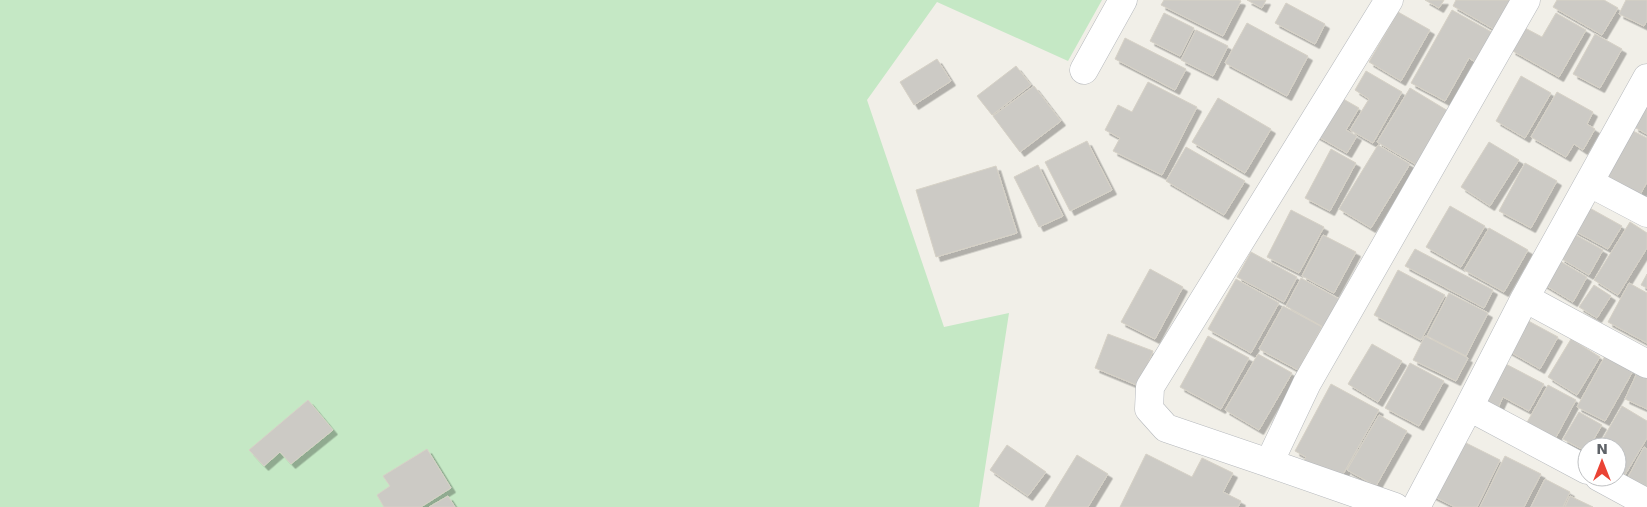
<svg xmlns="http://www.w3.org/2000/svg" width="1647" height="507" font-family="'DejaVu Sans',sans-serif">
<style>
.green{fill:#c5e8c5}
.building{fill:#cccac5;stroke:#d6d1c6;filter:url(#shadow)}
.lines{fill:none;stroke-linecap:round;stroke-linejoin:round}
.minor-casing{stroke:#b5b8bc;stroke-width:29}
.minor{stroke:#fff;stroke-width:28}
</style>
<defs>
<filter id="shadow"><feDropShadow dx="4.5" dy="4.5" stdDeviation="0" flood-color="#0004"/></filter>
</defs>
<rect width="100%" height="100%" fill="#f1efe8"/>
<path class="green" d="M 0,0 L 1102,0 L 1068,61 L 937,2 L 867,100 L 944,327 L 1009,313 L 979,507 L 0,507 Z"/>
<path class="building" d="M 1164,0 L 1239,0 L 1241,1 L 1223,36 L 1161,5 Z
M 1247,0 L 1266,0 L 1262,8 Z
M 1425,0 L 1444,0 L 1439,8 Z
M 1456,0 L 1514,0 L 1497,31 L 1453,6 Z
M 1557,0 L 1604,0 L 1618,8 L 1602,35 L 1553,7 Z
M 1626,0 L 1647,0 L 1647,20 L 1644,26 L 1619,14 Z
M 1286,3 L 1325,24 L 1315,44 L 1275,23 Z
M 1452,10 L 1495,34 L 1478,64 L 1469,58 L 1445,101 L 1411,83 Z
M 1398,12 L 1430,30 L 1401,81 L 1369,62 Z
M 1164,13 L 1194,28 L 1180,56 L 1150,41 Z
M 1556,13 L 1586,30 L 1559,77 L 1511,50 L 1525,28 L 1542,37 Z
M 1247,23 L 1308,56 L 1287,96 L 1225,63 Z
M 1196,30 L 1228,46 L 1213,76 L 1181,60 Z
M 1595,34 L 1622,49 L 1600,88 L 1573,74 Z
M 1125,38 L 1186,69 L 1175,90 L 1115,59 Z
M 937,59 L 951,81 L 914,105 L 900,82 Z
M 1016,66 L 1031,85 L 992,115 L 977,96 Z
M 1366,71 L 1402,92 L 1373,143 L 1350,130 L 1369,99 L 1355,90 Z
M 1521,76 L 1551,93 L 1525,138 L 1496,121 Z
M 1148,82 L 1197,107 L 1162,175 L 1113,151 L 1120,138 L 1105,130 L 1118,105 L 1132,112 Z
M 1034,86 L 1061,121 L 1020,152 L 993,116 Z
M 1410,88 L 1453,114 L 1422,168 L 1377,142 Z
M 1557,92 L 1593,112 L 1587,124 L 1595,129 L 1583,150 L 1574,144 L 1566,157 L 1531,137 Z
M 1338,96 L 1359,108 L 1346,130 L 1357,136 L 1347,153 L 1315,135 Z
M 1218,98 L 1271,129 L 1245,173 L 1192,142 Z
M 1647,101 L 1647,134 L 1634,127 Z
M 1631,130 L 1647,138 L 1647,182 L 1640,195 L 1605,175 Z
M 1087,141 L 1112,190 L 1070,211 L 1045,162 Z
M 1489,142 L 1519,160 L 1490,206 L 1461,187 Z
M 1378,145 L 1410,164 L 1371,228 L 1339,209 Z
M 1186,147 L 1245,181 L 1224,215 L 1166,181 Z
M 1331,149 L 1356,163 L 1330,211 L 1305,198 Z
M 1525,163 L 1557,181 L 1531,228 L 1499,211 Z
M 1038,165 L 1063,216 L 1039,227 L 1014,177 Z
M 996,166 L 1017,233 L 936,257 L 916,190 Z
M 1450,206 L 1485,226 L 1461,267 L 1426,247 Z
M 1586,206 L 1622,226 L 1608,249 L 1573,230 Z
M 1291,210 L 1324,227 L 1299,273 L 1267,257 Z
M 1630,222 L 1647,233 L 1647,248 L 1618,295 L 1594,280 Z
M 1489,228 L 1528,250 L 1504,292 L 1464,270 Z
M 1574,234 L 1603,250 L 1589,275 L 1560,258 Z
M 1323,235 L 1356,252 L 1334,293 L 1302,276 Z
M 1415,249 L 1493,290 L 1484,308 L 1405,266 Z
M 1251,252 L 1297,277 L 1284,302 L 1237,277 Z
M 1553,257 L 1587,277 L 1573,302 L 1538,281 Z
M 1150,269 L 1183,287 L 1155,339 L 1121,322 Z
M 1398,270 L 1445,295 L 1421,340 L 1374,315 Z
M 1647,274 L 1647,288 L 1641,285 Z
M 1301,278 L 1341,300 L 1325,328 L 1286,306 Z
M 1236,279 L 1279,303 L 1251,353 L 1208,329 Z
M 1629,283 L 1647,293 L 1647,343 L 1608,322 Z
M 1594,285 L 1611,296 L 1597,318 L 1579,307 Z
M 1449,293 L 1488,313 L 1466,356 L 1427,336 Z
M 1283,306 L 1322,327 L 1298,370 L 1259,349 Z
M 1521,317 L 1558,337 L 1540,369 L 1503,348 Z
M 1108,334 L 1153,351 L 1139,386 L 1095,368 Z
M 1208,336 L 1249,358 L 1221,409 L 1180,387 Z
M 1425,336 L 1468,358 L 1456,381 L 1413,360 Z
M 1571,339 L 1600,357 L 1577,395 L 1548,377 Z
M 1372,344 L 1402,361 L 1378,402 L 1348,384 Z
M 1258,354 L 1292,373 L 1259,430 L 1225,410 Z
M 1605,356 L 1633,371 L 1605,421 L 1577,407 Z
M 1500,361 L 1544,384 L 1529,411 L 1503,397 L 1497,410 L 1479,400 Z
M 1410,363 L 1444,381 L 1419,426 L 1385,408 Z
M 1637,373 L 1647,377 L 1647,409 L 1625,399 Z
M 1331,384 L 1379,410 L 1337,485 L 1301,465 L 1306,457 L 1295,451 Z
M 1548,385 L 1576,400 L 1554,441 L 1525,426 Z
M 308,400 L 333,430 L 291,464 L 280,452 L 264,466 L 249,450 Z
M 1622,406 L 1647,421 L 1647,438 L 1625,475 L 1617,470 L 1617,447 L 1598,447 Z
M 1579,412 L 1602,425 L 1589,447 L 1587,447 L 1587,452 L 1563,439 Z
M 1379,415 L 1407,431 L 1376,486 L 1347,470 Z
M 1456,438 L 1500,460 L 1477,507 L 1455,507 L 1429,494 Z
M 1007,445 L 1046,472 L 1028,496 L 990,470 Z
M 1644,447 L 1647,449 L 1647,490 L 1627,479 Z
M 427,449 L 451,488 L 421,507 L 384,507 L 377,495 L 390,486 L 383,476 Z
M 1146,454 L 1192,477 L 1202,458 L 1233,473 L 1223,492 L 1241,501 L 1238,507 L 1120,507 Z
M 1077,455 L 1108,474 L 1088,507 L 1045,507 Z
M 1505,456 L 1541,474 L 1524,507 L 1480,507 Z
M 1545,479 L 1570,492 L 1563,507 L 1531,507 Z
M 448,496 L 455,507 L 429,507 Z
M 1570,496 L 1593,507 L 1565,507 Z"/>
<g class="lines">
<defs>
<path id="minor" d="M 1084,70 L 1123,0
M 1590,183 L 1647,213
M 1525,298 L 1647,364
M 1269,463 L 1166,428 L 1149,409 L 1150,387 L 1389,0
M 1587,470 L 1469,407 L 1525,298 L 1647,78
M 1599,477 L 1647,503
M 1395,507 L 1269,463 L 1307,383 L 1526,0
M 1416,507 L 1469,407"/>
</defs>
<use href="#minor" class="minor-casing"/>
<use href="#minor" class="minor"/>
</g>
<g transform="translate(1602 462)"><circle r="24" fill="#ffffff" stroke="#bfc1c3"/>
<path d="M0-4L9 19L0 12L-9 19Z" fill="#ea4335"/>
<text y="-8" font-size="14" font-weight="bold" text-anchor="middle" fill="#5f6368">N</text>
</g>
</svg>
